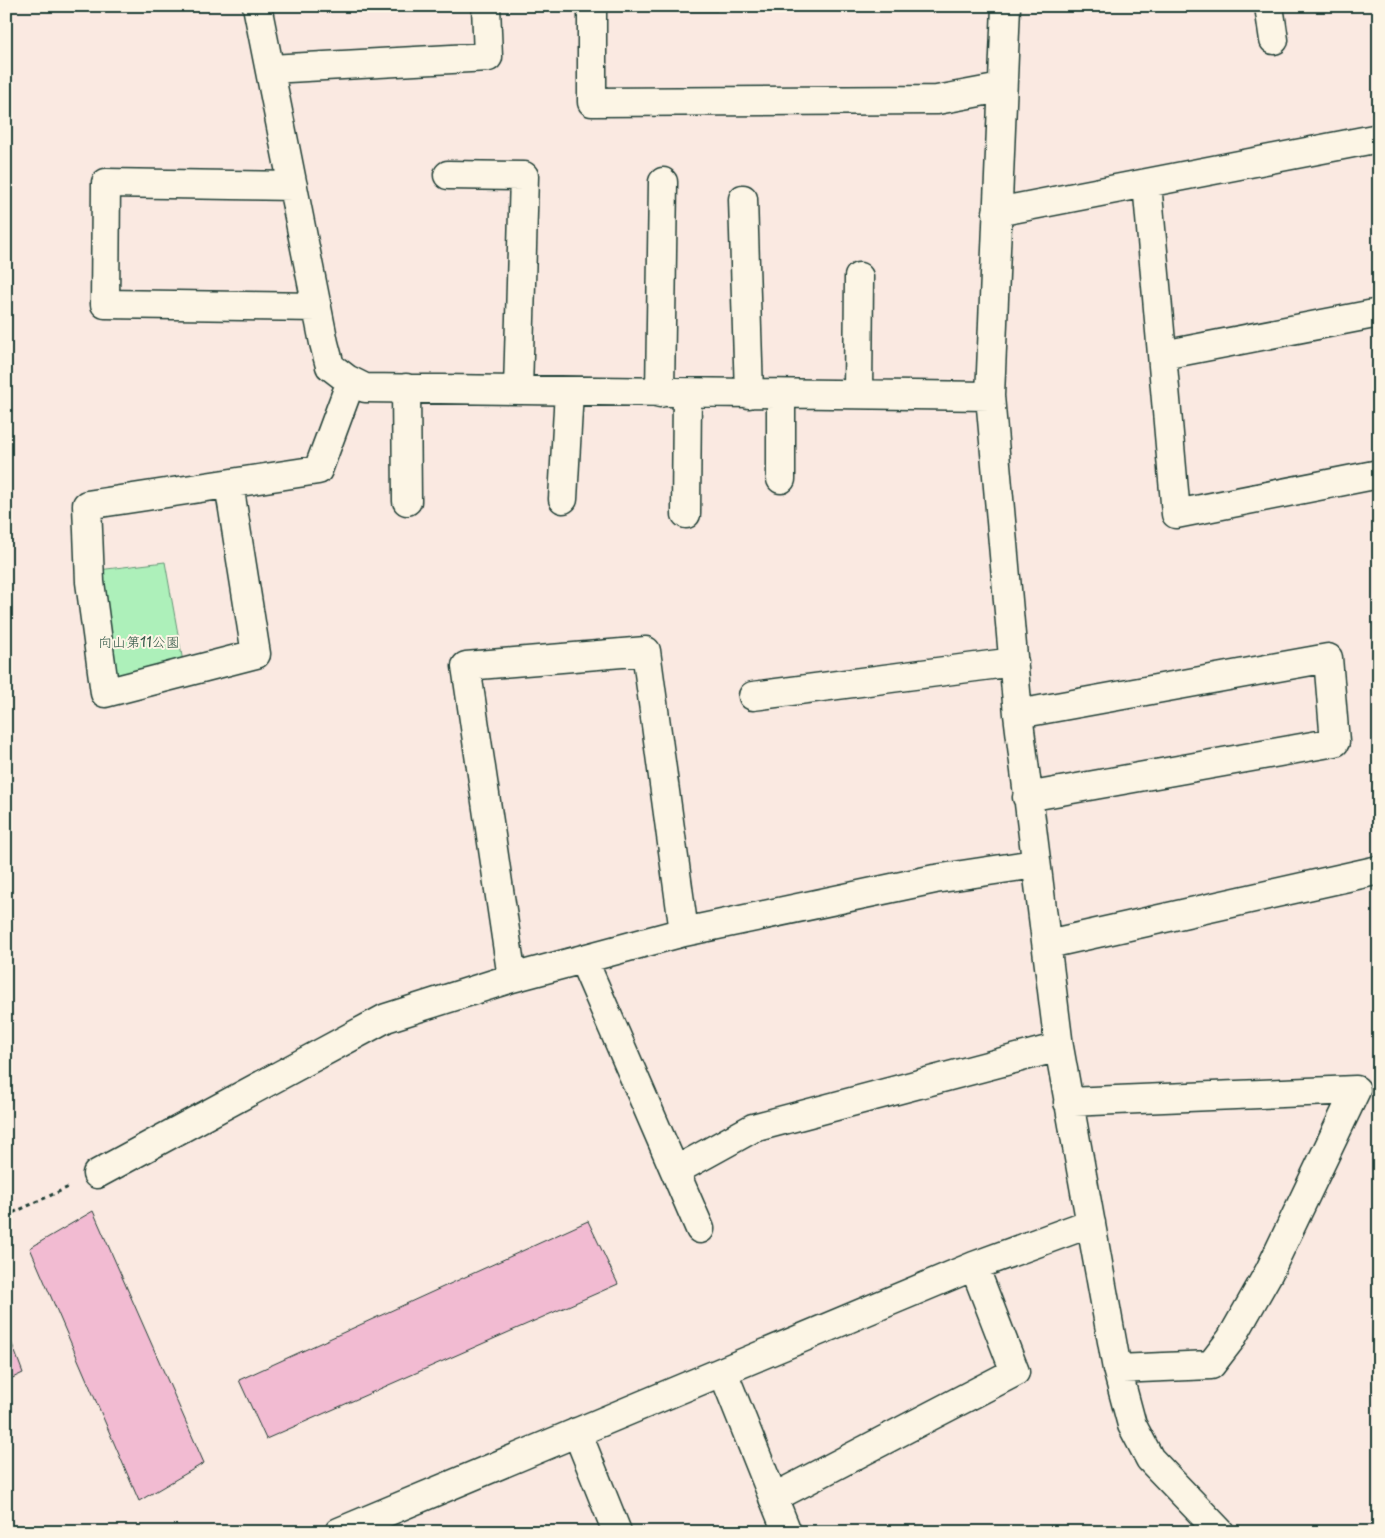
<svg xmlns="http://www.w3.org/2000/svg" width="1385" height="1538" font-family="'Playpen Sans','Klee One',sans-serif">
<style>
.green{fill:#adf0ba;stroke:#669677}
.building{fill:#f2bbd2;stroke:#1f3d34}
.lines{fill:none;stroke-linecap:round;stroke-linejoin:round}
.street-casing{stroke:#1f3d34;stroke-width:31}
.path{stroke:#1f3d34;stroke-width:3;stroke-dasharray:4 4;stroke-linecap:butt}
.street{stroke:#fcf5e5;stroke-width:28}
.labels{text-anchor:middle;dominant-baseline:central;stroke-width:4;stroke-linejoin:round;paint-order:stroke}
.park-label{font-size:14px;fill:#345848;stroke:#fcf5e5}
</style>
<rect width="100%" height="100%" fill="#fae9e1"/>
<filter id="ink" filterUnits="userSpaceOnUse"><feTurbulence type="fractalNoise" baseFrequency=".02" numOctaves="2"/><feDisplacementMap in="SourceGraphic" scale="10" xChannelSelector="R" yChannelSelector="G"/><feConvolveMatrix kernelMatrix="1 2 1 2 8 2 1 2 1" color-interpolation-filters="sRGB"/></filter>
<g filter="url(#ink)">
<path class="green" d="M 165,562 L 185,673 L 105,693 L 90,571 Z"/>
<path class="building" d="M 649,6 L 717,6 L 717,11 L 649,11 Z
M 93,1211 L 204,1463 L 139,1501 L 30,1248 Z
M 588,1221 L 618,1284 L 266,1439 L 239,1380 Z
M 6,1328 L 23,1373 L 6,1381 Z"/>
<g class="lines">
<defs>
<path id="street" d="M 257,6 L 324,343 L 330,366 L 347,379 L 365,388 L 990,396
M 592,6 L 592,102 L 937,100 L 1001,88
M 1006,6 L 990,396 L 1018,714 L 1059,1047 L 1117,1369 L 1132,1425 L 1150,1459 L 1220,1532
M 1269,6 L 1274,40
M 270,69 L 488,57 L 486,6
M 448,175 L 524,176 L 518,390
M 1147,183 L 1176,514 L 1379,474
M 293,186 L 106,183 L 105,304 L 317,307
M 743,199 L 749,394
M 997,212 L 1379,138
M 1163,355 L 1379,313
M 406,388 L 407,501
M 660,393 L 663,182
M 858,394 L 859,277
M 781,479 L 781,394
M 229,484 L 256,654 L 105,693 L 90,582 L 87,505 L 318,470 L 351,381
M 563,499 L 569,391
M 686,514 L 687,393
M 753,696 L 1014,662
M 1018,714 L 1328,658 L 1335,742 L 1027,797
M 1048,944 L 1379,870
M 583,959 L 700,1229
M 512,978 L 466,666 L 646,651 L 684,932
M 1068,1102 L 1356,1090 L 1269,1272 L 1231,1339 L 1211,1365 L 1117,1369
M 675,1171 L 753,1128 L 1059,1047
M 97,1174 L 386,1018 L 512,978 L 684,932 L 935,879 L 1035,864
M 723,1372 L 787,1532
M 577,1432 L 617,1532
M 773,1498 L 1015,1372 L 974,1266
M 339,1532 L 974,1266 L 1091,1223"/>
</defs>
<use href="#street" class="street-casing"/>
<path class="path" d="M 6,1216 L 71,1186"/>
<use href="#street" class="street"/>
</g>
</g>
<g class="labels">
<g class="park-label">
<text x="139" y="641">向山第11公園</text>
</g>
</g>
<rect width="1385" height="1538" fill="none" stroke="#fcf5e5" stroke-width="25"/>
<rect x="12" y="12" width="1360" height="1513" fill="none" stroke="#1f3d34" stroke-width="2" filter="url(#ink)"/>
</svg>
